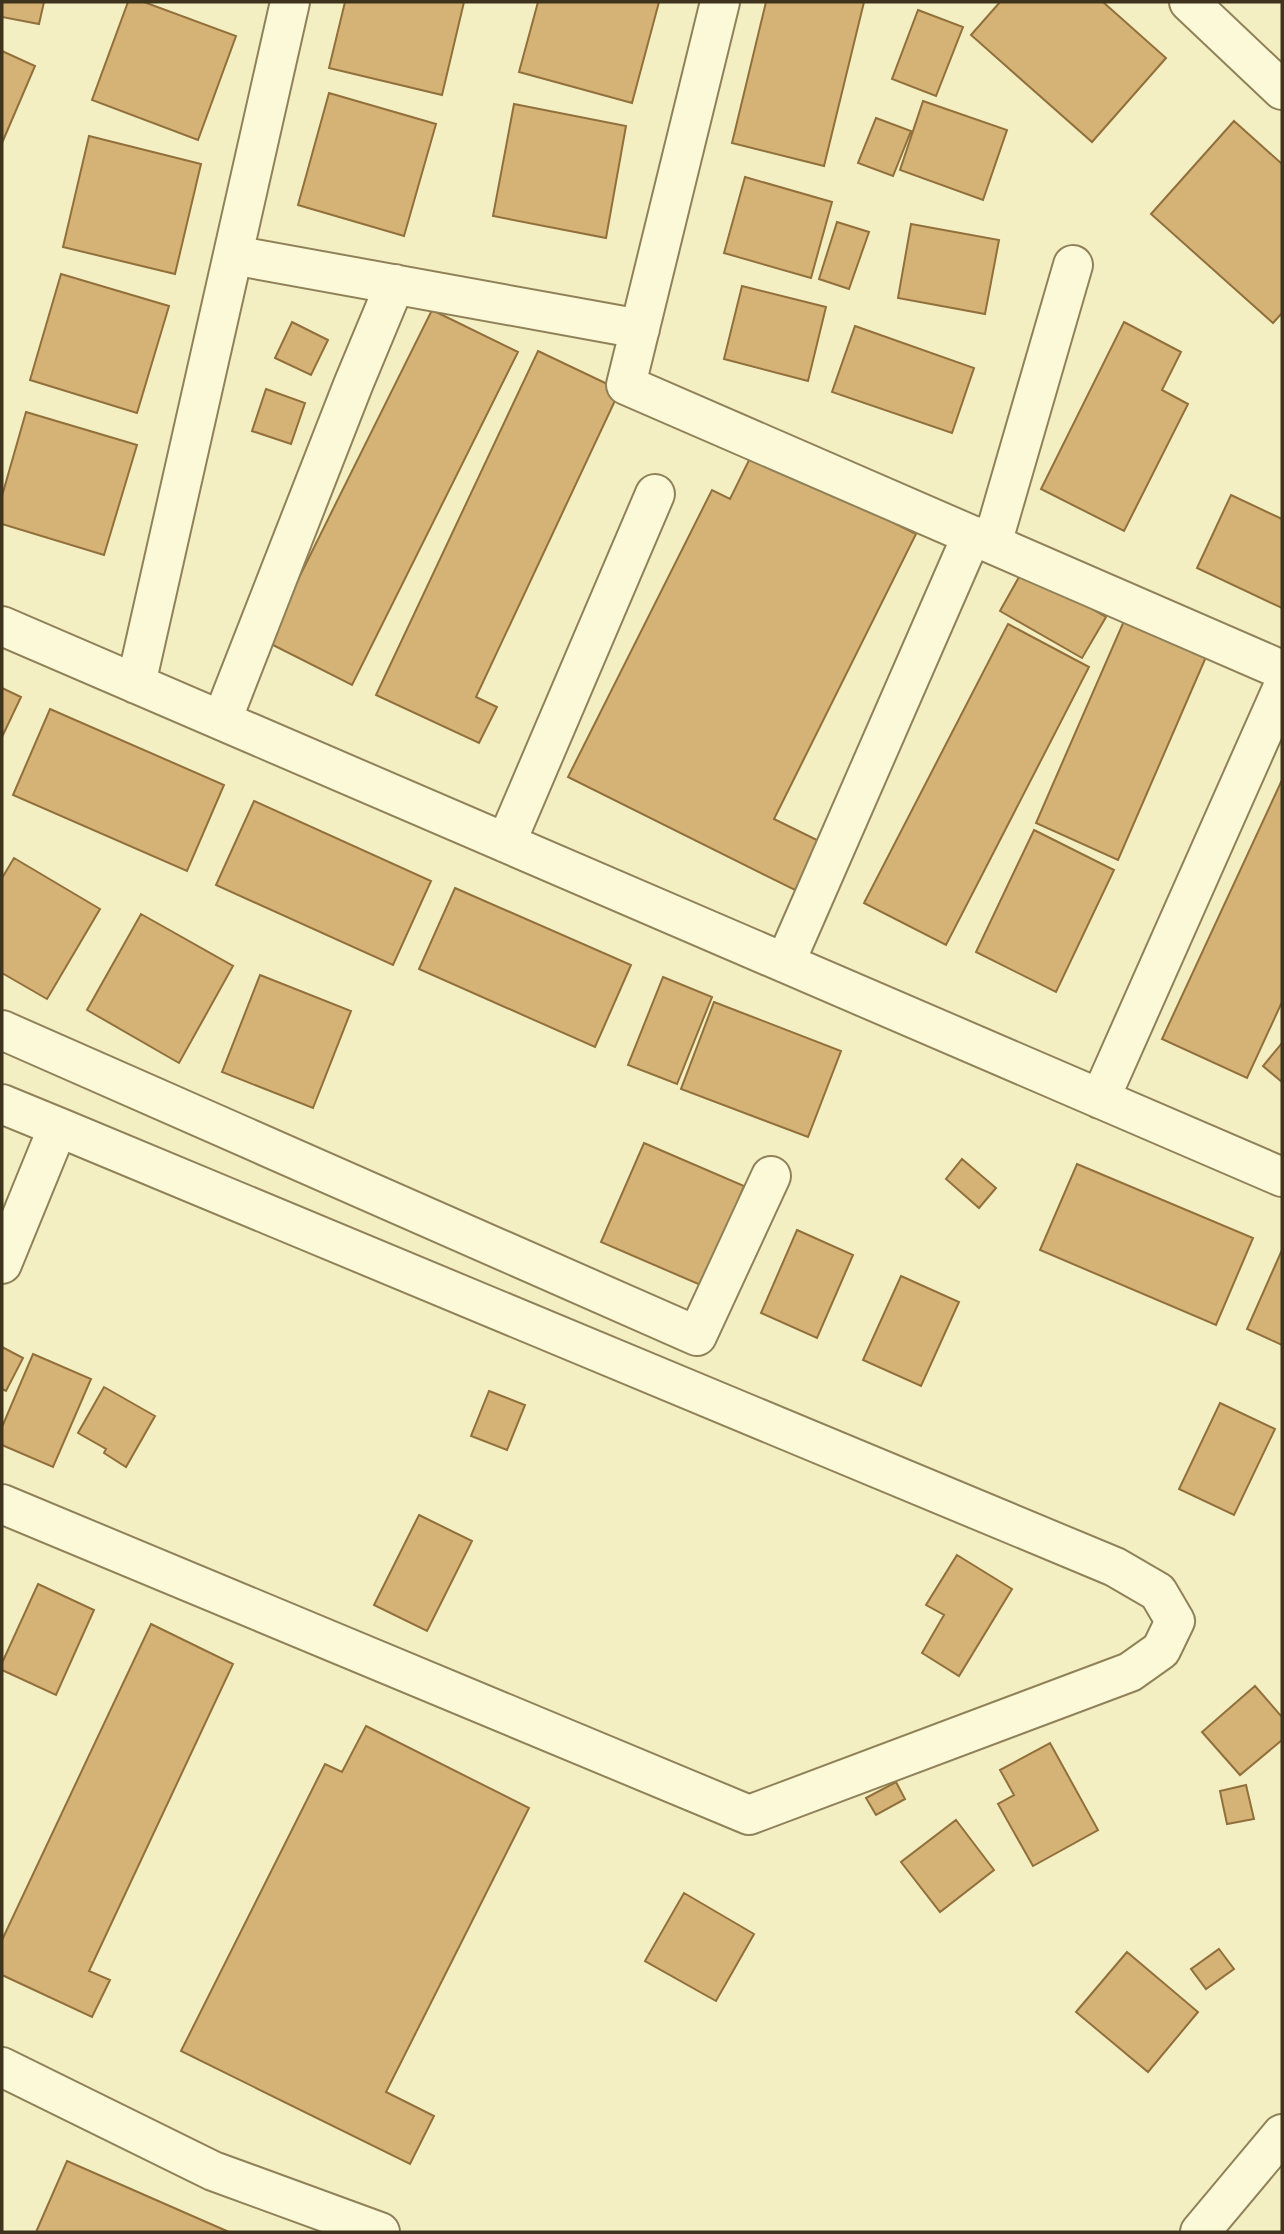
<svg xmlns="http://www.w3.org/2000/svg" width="1284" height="2234" font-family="'Noto Serif',serif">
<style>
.building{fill:#d5b275;stroke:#91703b;stroke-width:2}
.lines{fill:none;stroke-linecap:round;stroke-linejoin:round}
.minor-casing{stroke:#908158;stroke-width:42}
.minor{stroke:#fcf9d8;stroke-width:38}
</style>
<rect width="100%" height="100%" fill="#f3efc3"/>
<path class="building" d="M 2,2 L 44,2 L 39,24 L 2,17 Z
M 128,2 L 144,2 L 236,36 L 198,140 L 92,100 Z
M 345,2 L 464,2 L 442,95 L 329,68 Z
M 538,2 L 659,2 L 632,103 L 519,72 Z
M 766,2 L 864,2 L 824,166 L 732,143 Z
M 1000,2 L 1103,2 L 1166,58 L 1092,142 L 971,35 Z
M 918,10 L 963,27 L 936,96 L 892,79 Z
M 2,51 L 35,66 L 2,143 Z
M 329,93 L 436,124 L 404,236 L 298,205 Z
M 923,101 L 1007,130 L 983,200 L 900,170 Z
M 514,104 L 626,126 L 606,238 L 493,216 Z
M 876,118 L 911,131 L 893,176 L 858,163 Z
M 1234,121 L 1282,164 L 1282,313 L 1273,323 L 1151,214 Z
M 89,136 L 201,164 L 175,274 L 63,247 Z
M 745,177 L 832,202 L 811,278 L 724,253 Z
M 837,222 L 869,232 L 849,289 L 819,279 Z
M 911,224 L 999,240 L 985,314 L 898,298 Z
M 61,274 L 169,306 L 137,413 L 30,380 Z
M 742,286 L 826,307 L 808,381 L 724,359 Z
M 432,310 L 518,352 L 352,685 L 267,642 Z
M 292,322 L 328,340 L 311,375 L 275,358 Z
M 1124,322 L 1181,352 L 1162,390 L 1188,404 L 1124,531 L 1041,489 Z
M 855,326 L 974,368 L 952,433 L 832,392 Z
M 538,351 L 620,390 L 476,697 L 497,707 L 479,743 L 376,695 Z
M 266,389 L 305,403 L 291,444 L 252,431 Z
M 26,412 L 137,445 L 104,555 L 2,524 L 2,496 Z
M 753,452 L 916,534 L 774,819 L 821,842 L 797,891 L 568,777 L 712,490 L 730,499 Z
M 1231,495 L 1282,519 L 1282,608 L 1197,568 Z
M 1023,570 L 1106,617 L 1082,658 L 1000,611 Z
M 1124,621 L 1206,657 L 1118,860 L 1036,823 Z
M 1008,624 L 1089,667 L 946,945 L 864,903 Z
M 2,688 L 21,697 L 2,737 Z
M 50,709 L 224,785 L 187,871 L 13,795 Z
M 1282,780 L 1282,1002 L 1247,1078 L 1162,1039 Z
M 254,801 L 431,881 L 393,965 L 216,885 Z
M 1034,830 L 1114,870 L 1056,992 L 976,952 Z
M 14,858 L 100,909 L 47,999 L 2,973 L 2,878 Z
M 455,888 L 631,965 L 595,1047 L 419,969 Z
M 141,914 L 233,966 L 179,1063 L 87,1010 Z
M 260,975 L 351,1011 L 313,1108 L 222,1072 Z
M 663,977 L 712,997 L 677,1084 L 628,1065 Z
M 714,1002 L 841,1051 L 808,1137 L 681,1089 Z
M 1282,1043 L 1282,1082 L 1263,1066 Z
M 644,1143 L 744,1186 L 703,1286 L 601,1242 Z
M 962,1159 L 996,1188 L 979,1208 L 946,1179 Z
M 1077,1164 L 1253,1238 L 1216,1325 L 1040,1250 Z
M 797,1230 L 853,1255 L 817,1338 L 761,1313 Z
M 1282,1250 L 1282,1345 L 1247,1329 Z
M 901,1276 L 959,1302 L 921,1386 L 863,1360 Z
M 2,1347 L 23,1358 L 6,1391 L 2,1389 Z
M 33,1354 L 91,1379 L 53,1467 L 2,1445 L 2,1427 Z
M 104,1387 L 155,1416 L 126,1467 L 104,1453 L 106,1449 L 78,1433 Z
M 489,1391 L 525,1405 L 507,1450 L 471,1436 Z
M 1220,1403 L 1275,1429 L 1234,1515 L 1179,1489 Z
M 419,1515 L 472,1541 L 427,1631 L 374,1605 Z
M 957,1555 L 1012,1589 L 959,1676 L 922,1653 L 944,1615 L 926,1605 Z
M 38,1584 L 94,1610 L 56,1695 L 2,1670 L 2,1663 Z
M 151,1624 L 233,1664 L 89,1971 L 110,1980 L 92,2017 L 2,1975 L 2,1940 Z
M 1255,1686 L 1282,1717 L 1282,1740 L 1240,1775 L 1202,1732 Z
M 366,1726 L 529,1808 L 386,2092 L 434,2116 L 410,2164 L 181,2051 L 325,1764 L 342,1772 Z
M 1050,1743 L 1098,1830 L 1033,1866 L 998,1804 L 1014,1795 L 1000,1770 Z
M 896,1782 L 905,1799 L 876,1815 L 866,1798 Z
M 1246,1785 L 1254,1819 L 1227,1824 L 1220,1791 Z
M 956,1820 L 994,1870 L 940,1912 L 901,1862 Z
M 684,1893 L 754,1934 L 716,2001 L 645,1961 Z
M 1219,1949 L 1234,1969 L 1206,1989 L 1191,1969 Z
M 1127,1952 L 1198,2012 L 1148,2072 L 1076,2012 Z
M 67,2161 L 229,2232 L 36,2232 Z"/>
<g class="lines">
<defs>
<path id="minor" d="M 720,2 L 626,385 L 1282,670
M 1189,2 L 1282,90
M 233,255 L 640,329
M 992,544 L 1073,265
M 2,626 L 1282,1177
M 136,684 L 290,2
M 222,720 L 353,385 L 395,284
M 506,843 L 655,494
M 785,963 L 972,535
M 2,1030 L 697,1336 L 771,1176
M 1100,1099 L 1282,689
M 2,1104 L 58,1127
M 2,1264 L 58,1127 L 1115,1567 L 1158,1592 L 1175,1621 L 1161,1650 L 1130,1672 L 749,1815 L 2,1504
M 2,2067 L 213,2171 L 380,2232
M 1200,2232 L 1282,2134"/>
</defs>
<use href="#minor" class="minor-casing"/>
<use href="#minor" class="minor"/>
</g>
<rect width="1284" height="2234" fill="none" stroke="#3e341d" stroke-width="7"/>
</svg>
